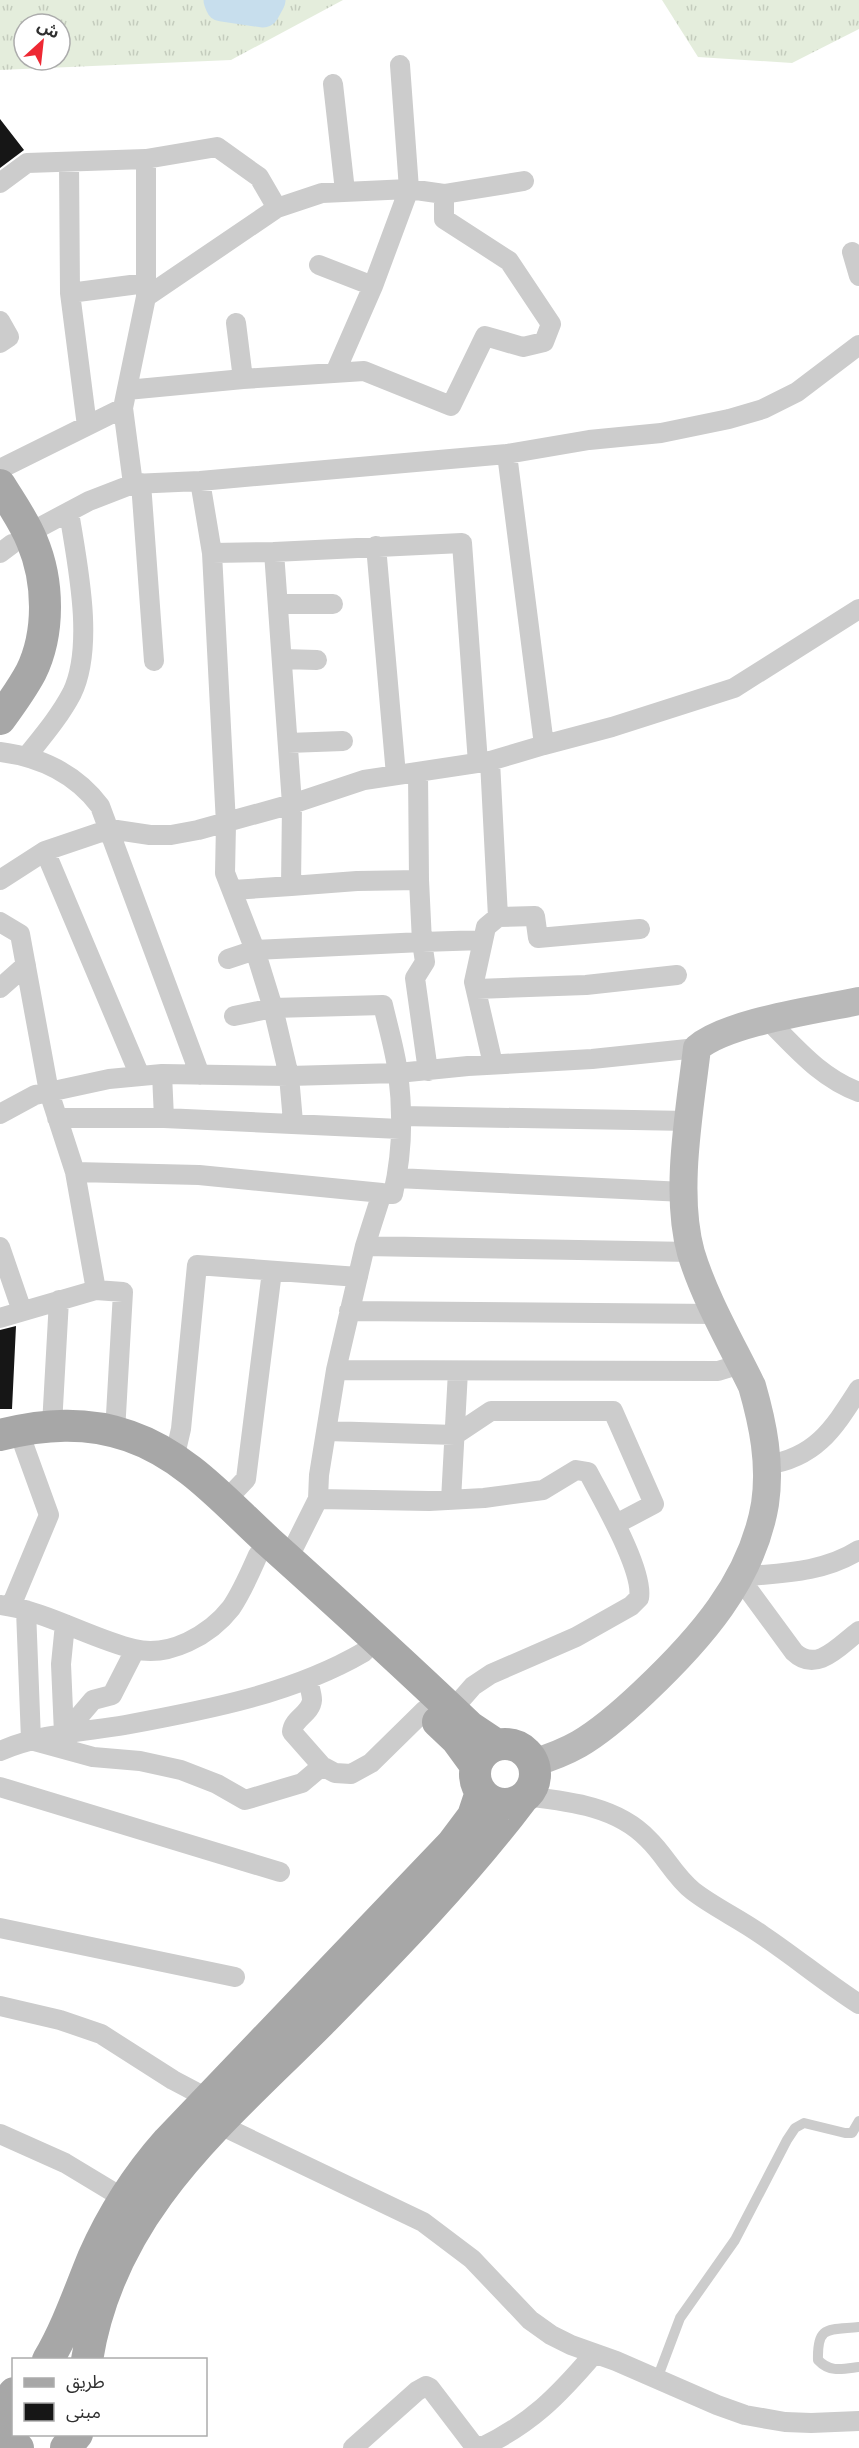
<svg xmlns="http://www.w3.org/2000/svg" width="859" height="2448" font-family="Overpass,'Noto Sans Arabic',sans-serif">
<style>
.grass{fill:url(#grass-tufts);fill-rule:evenodd}
.lines{fill:none;stroke-linecap:round;stroke-linejoin:round}
.river{stroke:#c7deed;stroke-width:33}
.building{fill:#161616}
.lane{stroke:#ccc;stroke-width:10}
.street{stroke:#ccc;stroke-width:20}
.secondary{stroke:#b9b9b9;stroke-width:28}
.primary{stroke:#a7a7a7;stroke-width:32}
</style>
<defs>
<pattern id="grass-tufts" width="24" height="20" patternUnits="userSpaceOnUse" patternTransform="scale(1.5)"><rect width="24" height="20" fill="#e4eddc"/><path d="M3 7l-1-3M5 7V3M7 7l1-3M15 17l-1-3M17 17v-4M19 17l1-3" fill="none" stroke="#c4ccbd"/></pattern>
</defs>
<rect width="100%" height="100%" fill="#fff"/>
<path class="grass" d="M 0,0 L 343,0 L 231,60 L 0,70 ZM 24,24 L 60,24 L 60,60 L 24,60 Z
M 662,0 L 859,0 L 859,29 L 792,63 L 698,57 Z"/>
<g class="lines">
<path class="river" d="M 220,0 L 222,5 L 263,11 L 269,0"/>
</g>
<path class="building" d="M 0,119 L 24,150 L 0,168 Z
M 16,1326 L 12,1409 L 0,1409 L 0,1330 Z"/>
<g class="lines">
<path class="lane" d="M 859,2327 C 828,2330 817,2325 818,2360 C 830,2373 843,2369 859,2367
M 657,2379 L 680,2318 L 735,2240 L 787,2140 L 795,2128 L 804,2123 L 845,2133 L 852,2133 L 859,2121"/>
<path class="street" d="M 333,84 L 345,191
M 146,159 L 146,297
M 69,162 L 70,293 L 87,426
M 0,183 L 27,163 L 146,159 L 217,147 L 259,177 L 277,208
M 852,252 L 859,276
M 319,265 L 373,286
M 70,293 L 146,283
M 0,321 L 9,337 L 0,343
M 236,323 L 243,379
M 335,373 L 373,286 L 409,189 L 400,65
M 127,390 L 243,379 L 364,371 L 451,406 L 485,336 L 523,347 L 544,342 L 551,324 L 509,261 L 444,219 L 444,194
M 507,454 L 544,745 L 612,727 L 734,688 L 859,609
M 0,469 L 123,408
M 200,481 L 212,553 L 226,824 L 225,873 L 255,950 L 273,1008 L 289,1076 L 293,1122
M 141,483 L 154,661
M 133,484 L 123,408 L 146,297 L 277,208 L 322,193 L 409,189 L 444,194 L 524,181
M 29,533 L 89,501 L 133,484 L 200,481 L 507,454 L 589,440 L 661,433 L 729,419 L 763,409 L 797,392 L 859,345
M 376,546 L 396,775
M 0,553 L 12,544
M 212,553 L 274,552 L 462,543 L 478,763
M 278,604 L 333,604
M 282,659 L 317,660
M 288,743 L 343,741
M 0,752 C 40,757 75,773 100,806 L 200,1075
M 27,756 C 43,736 60,716 72,693 C 95,645 77,563 69,512
M 490,761 L 498,917 L 486,927 L 474,982 L 493,1064
M 418,772 L 419,880
M 45,851 L 140,1076
M 0,880 L 45,851 L 110,829 L 150,835 L 171,835 L 198,830 L 292,804 L 364,780 L 490,761 L 544,745
M 233,890 L 291,886
M 498,917 L 535,916 L 538,938 L 640,929
M 0,922 L 20,934 L 49,1092 L 75,1172 L 96,1290 L 0,1318
M 228,959 L 255,950 L 422,942 L 419,880 L 357,881 L 291,886 L 292,804 L 274,552
M 0,988 L 26,965
M 477,989 L 586,985 L 677,975
M 234,1016 L 273,1008 L 383,1005 C 388,1027 395,1050 398,1073 C 403,1112 402,1156 393,1194 L 382,1193 L 365,1246 L 336,1370 L 319,1475 L 318,1499 L 288,1559
M 769,1021 C 797,1049 821,1078 859,1092
M 428,1071 L 415,978 L 425,962 L 422,942 L 483,940
M 162,1074 L 164,1118
M 0,1114 L 35,1095 L 109,1079 L 162,1074 L 289,1076 L 398,1073 L 468,1066 L 592,1059 L 697,1048
M 401,1116 L 689,1121
M 57,1118 L 164,1118 L 400,1129
M 75,1172 L 199,1175 L 382,1193
M 397,1178 L 684,1192
M 365,1246 L 691,1252
M 0,1247 L 22,1311
M 96,1290 L 123,1292 L 115,1432
M 349,1311 L 716,1314
M 336,1370 L 718,1371 L 741,1364
M 52,1425 L 59,1300
M 327,1431 L 455,1435 L 491,1411 L 613,1411 L 654,1504 L 616,1524
M 174,1459 L 181,1429 L 197,1265 L 358,1277
M 766,1465 C 816,1458 834,1428 859,1389
M 318,1499 L 429,1501 L 484,1498 L 543,1490 L 576,1470 L 588,1472 C 602,1499 644,1570 639,1598 L 631,1606 L 576,1637 L 491,1674 L 473,1686 L 452,1710
M 226,1500 L 246,1479 L 272,1271
M 451,1500 L 458,1371
M 859,1550 C 823,1573 780,1573 739,1577 L 794,1652 C 817,1674 840,1645 859,1631
M 0,1605 C 47,1611 89,1638 134,1649 C 169,1658 210,1635 231,1608 C 242,1592 250,1573 258,1555
M 11,1606 L 49,1515 L 24,1446
M 26,1610 L 31,1740 L 93,1757 L 140,1761 L 181,1770 L 217,1784 L 245,1800 L 302,1783 L 322,1766
M 308,1680 C 309,1686 312,1694 312,1700 C 311,1714 293,1718 292,1732 L 322,1766 L 335,1773 L 351,1774 L 371,1763 L 425,1710
M 64,1734 L 93,1700 L 112,1695 L 135,1650
M 64,1734 L 61,1664 L 65,1624
M 0,1751 C 39,1734 83,1732 125,1725 C 206,1710 292,1694 364,1652
M 0,1787 L 280,1872
M 525,1796 C 567,1801 617,1806 648,1839 C 665,1855 674,1876 693,1891 C 715,1908 740,1919 762,1935 C 795,1957 826,1983 859,2004
M 0,1928 L 235,1977
M 0,2006 L 60,2020 L 101,2034 L 173,2080 L 209,2099
M 218,2124 L 423,2222 L 472,2259 L 530,2320 L 551,2335 L 571,2345 L 616,2361 L 717,2405 L 745,2415 L 785,2422 L 811,2423 L 859,2421
M 0,2134 L 65,2163 L 123,2198
M 353,2448 L 417,2391 L 426,2386 L 430,2388 L 472,2443 L 480,2448 C 531,2424 558,2396 594,2354"/>
<path class="secondary" d="M 533,1763 C 549,1758 565,1752 579,1744 C 603,1730 624,1711 644,1692 C 699,1640 752,1581 765,1504 C 771,1464 763,1424 752,1386 C 731,1343 705,1299 691,1253 C 674,1193 690,1109 697,1048 C 727,1022 817,1010 859,1001"/>
<path class="primary" d="M 0,485 C 11,503 24,521 32,541 C 49,581 50,633 31,672 C 22,689 11,704 0,719
M 0,1435 C 44,1424 86,1421 129,1436 C 187,1456 226,1503 269,1542 C 337,1603 404,1664 470,1727 L 497,1745
M 438,1722 L 457,1740 L 476,1766
M475 1774a30 30 0 1 1 60 0a30 30 0 1 1-60 0Z
M 48,2360 C 67,2328 79,2292 93,2258 C 112,2215 136,2177 168,2141 L 452,1844 L 473,1816 L 481,1792
M 87,2360 C 111,2208 223,2121 324,2019 C 392,1950 464,1876 522,1799
M 14,2393 C 0,2412 3,2431 18,2448
M 66,2448 L 77,2434"/>
</g>
<rect x="12" y="2358" width="195" height="78" fill="#ffffff" stroke="#acacac" stroke-width="1.5"/>
<rect x="24" y="2378" width="30" height="9" fill="#a7a7a7" stroke="#acacac" stroke-width="1.5"/>
<text x="66" y="2388" font-size="18" fill="#2f2f2f">طريق</text>
<rect x="24" y="2403" width="30" height="18" fill="#161616" stroke="#acacac" stroke-width="1.5"/>
<text x="66" y="2418" font-size="18" fill="#2f2f2f">مبنى</text>
<g transform="translate(42 42) rotate(27)"><circle r="28" fill="#ffffff" stroke="#acacac" stroke-width="1.5"/>
<path d="M0-4.5L10 22L0 15L-10 22Z" fill="#ee2833"/>
<text y="-9" font-size="16" font-weight="bold" text-anchor="middle" fill="#2f2f2f">ش</text>
</g>
</svg>
